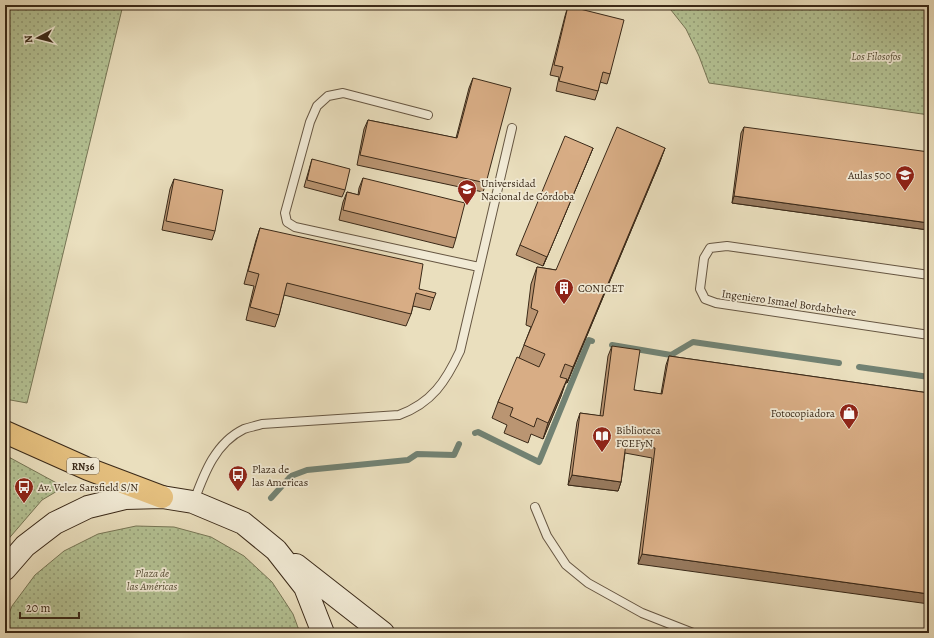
<svg xmlns="http://www.w3.org/2000/svg" width="934" height="638" font-family="Alegreya,serif">
<style>
.park{fill:url(#park-dots);stroke:#777656}
.lines{fill:none;stroke-linecap:round;stroke-linejoin:round}
.stream{stroke:#728273;stroke-width:6}
.lane-casing{stroke:#665642;stroke-width:10}
.secondary-casing{stroke:#3a2918;stroke-width:24}
.primary-casing{stroke:#3a2918;stroke-width:24}
.lane{stroke:#f1ead5;stroke-width:8}
.secondary{stroke:#f1ead5;stroke-width:22}
.primary{stroke:#e5c07f;stroke-width:22}
.wall{fill:#ba9572;stroke:#3a2918}
.shaded-wall{fill:#97795d;stroke:#3a2918}
.building{fill:#d8ad85;stroke:#3a2918}
.labels{text-anchor:middle;dominant-baseline:central;stroke-width:3.5;stroke-linejoin:round;paint-order:stroke}
.shield{fill:#f1ead5;stroke:#716351;stroke-width:1}
.shield-label{font-size:10px;font-weight:bold;fill:#3a2918}
.park-label{font-size:11px;font-style:italic;fill:#584f37;stroke:#f1ead5}
.poi-label{font-size:11px;fill:#3a2918;stroke:#f1ead5;text-anchor:start}
.street-label{font-size:11px;fill:#3a2918;stroke:#f1ead5}
</style>
<defs>
<pattern id="park-dots" width="8" height="8" patternUnits="userSpaceOnUse"><rect width="8" height="8" fill="#b4c294"/><path d="M2 2h.1M6 6h.1" fill="none" stroke="#939e78" stroke-width="1.8" stroke-linecap="round"/></pattern>
</defs>
<rect width="100%" height="100%" fill="#eadfbe"/>
<filter id="stains"><feTurbulence type="fractalNoise" baseFrequency=".005" numOctaves="4"/><feColorMatrix values="0 0 0 0 .2 0 0 0 0 .09 0 0 0 0 .02 0 0 0 .5 -.17"/></filter>
<radialGradient id="worn" r=".72"><stop offset=".6" stop-color="#630" stop-opacity="0"/><stop offset="1" stop-color="#630" stop-opacity=".3"/></radialGradient>
<path class="park" d="M 5,5 L 123,5 L 27,403 L 5,399 Z
M 667,5 L 929,5 L 929,115 L 709,83 L 699,56 L 686,29 Z
M 5,455 L 64,487 L 42,500 L 5,543 Z
M 136,526 L 174,527 L 211,537 L 244,556 L 272,582 L 293,614 L 300,633 L 5,633 L 5,623 L 12,606 L 35,575 L 64,551 L 98,534 Z"/>
<g class="lines">
<path class="stream" d="M 612,345 L 671,355 L 693,342 L 839,363
M 859,367 L 929,377
M 475,433 L 478,432 L 539,462 L 589,340 L 592,341
M 271,498 L 291,476 L 307,470 L 408,460 L 417,454 L 454,455 L 459,444"/>
<defs>
<path id="lane" d="M 428,115 L 343,93 L 328,96 L 317,106 L 310,122 L 285,213 L 287,222 L 295,227 L 479,267
M 929,275 L 727,246 L 710,248 L 704,258 L 700,289 L 705,299 L 716,303 L 929,335
M 194,501 C 204,474 215,443 244,429 C 250,427 256,426 262,424 L 399,415 C 432,403 446,381 460,351 L 512,128
M 535,507 L 547,536 L 566,565 L 588,583 L 642,613 L 693,633"/>
<path id="secondary" d="M 296,565 L 383,633
M 5,569 L 25,546 L 55,523 L 88,507 L 125,498 L 162,497 L 193,502 L 243,523 L 276,550 L 305,587 L 323,633"/>
<path id="primary" d="M 5,432 L 88,469 L 162,497"/>
</defs>
<use href="#lane" class="lane-casing"/>
<use href="#secondary" class="secondary-casing"/>
<use href="#primary" class="primary-casing"/>
<use href="#lane" class="lane"/>
<use href="#secondary" class="secondary"/>
<use href="#primary" class="primary"/>
</g>
<path class="wall" d="M 568,6 L 610,74 L 607,84 L 600,82 L 598,91 L 595,100 L 556,91 L 559,77 L 550,75 L 565,16 Z
M 473,78 L 486,183 L 483,192 L 357,165 L 364,129 L 368,120 L 456,138 L 469,88 Z
M 744,127 L 928,230 L 732,203 L 741,133 Z
M 593,148 L 543,266 L 516,255 L 520,245 Z
M 665,148 L 659,164 L 567,383 L 565,383 L 561,396 L 543,439 L 531,434 L 528,443 L 504,433 L 507,425 L 492,418 L 498,402 L 519,358 L 531,327 L 526,325 L 531,284 L 537,267 L 556,270 Z
M 312,159 L 345,190 L 342,197 L 304,187 Z
M 363,178 L 456,238 L 453,248 L 339,220 L 343,202 L 347,192 L 358,195 L 359,188 Z
M 174,179 L 215,231 L 212,240 L 162,230 L 170,189 Z
M 260,228 L 419,289 L 434,298 L 430,310 L 413,306 L 411,314 L 406,326 L 284,295 L 279,315 L 275,327 L 246,320 L 254,286 L 244,284 L 256,240 Z
M 612,346 L 634,390 L 661,394 L 666,365 L 669,356 L 929,393 L 638,564 L 652,458 L 625,453 L 621,482 L 618,491 L 568,485 L 577,422 L 580,413 L 600,416 L 608,356 Z"/>
<path class="shaded-wall" d="M 593,148 L 589,157 L 543,266 L 547,257 Z
M 665,148 L 659,164 L 567,383 L 573,367 Z
M 734,196 L 929,223 L 929,226 L 928,230 L 732,203 Z
M 567,379 L 561,396 L 543,439 L 548,423 Z
M 572,475 L 621,482 L 618,491 L 568,485 Z
M 642,554 L 929,594 L 929,604 L 638,564 Z"/>
<path class="building" d="M 568,6 L 624,20 L 610,74 L 603,72 L 598,91 L 559,81 L 563,67 L 554,65 Z
M 473,78 L 511,88 L 486,183 L 360,155 L 368,120 L 457,138 Z
M 617,127 L 665,148 L 573,367 L 565,364 L 560,377 L 567,379 L 548,423 L 537,418 L 534,427 L 510,416 L 513,408 L 498,402 L 517,357 L 539,367 L 545,354 L 524,345 L 538,311 L 531,308 L 537,267 L 556,270 Z
M 744,127 L 929,152 L 929,223 L 734,196 Z
M 565,136 L 593,148 L 547,257 L 520,245 Z
M 312,159 L 350,169 L 345,190 L 307,180 Z
M 363,178 L 465,203 L 456,238 L 343,210 L 347,192 L 359,195 Z
M 174,179 L 223,190 L 215,231 L 166,221 Z
M 260,228 L 423,264 L 419,289 L 436,293 L 434,298 L 416,293 L 411,314 L 287,283 L 279,315 L 250,307 L 259,274 L 248,271 Z
M 612,346 L 640,350 L 634,390 L 662,394 L 669,356 L 929,393 L 929,594 L 642,554 L 655,448 L 626,443 L 621,482 L 572,475 L 580,413 L 603,416 Z"/>
<defs>
<symbol id="university-pin" viewBox="-11 -11 22 30"><path d="M0 17L-7.5 6A9.5 9.5 0 1 1 7.5 6Z" fill="#8f2418" stroke="#f1ead5"/><path d="M0-5L7-2L0 1L-7-2ZM-4 1L0 2.5L4 1V4Q0 6-4 4Z" fill="#fff"/></symbol>
<symbol id="building-pin" viewBox="-11 -11 22 30"><path d="M0 17L-7.5 6A9.5 9.5 0 1 1 7.5 6Z" fill="#8f2418" stroke="#f1ead5"/><path d="M-4-6H4V6H1V3H-1V6H-4ZM-2.5-4.3h1.7v1.8h-1.7ZM.8-4.3h1.7v1.8H.8ZM-2.5-1h1.7V.8h-1.7ZM.8-1h1.7V.8H.8Z" fill="#fff"/></symbol>
<symbol id="shop-pin" viewBox="-11 -11 22 30"><path d="M0 17L-7.5 6A9.5 9.5 0 1 1 7.5 6Z" fill="#8f2418" stroke="#f1ead5"/><path d="M-5-2.5h2.3a2.7 3.5 0 0 1 5.4 0H5L5.5 6h-11ZM-1.5-2.5h3a1.5 2.3 0 0 0-3 0Z" fill="#fff"/></symbol>
<symbol id="library-pin" viewBox="-11 -11 22 30"><path d="M0 17L-7.5 6A9.5 9.5 0 1 1 7.5 6Z" fill="#8f2418" stroke="#f1ead5"/><path d="M-6-4Q-3-5.5-.7-3.5V5Q-3 3-6 4ZM6-4Q3-5.5 .7-3.5V5Q3 3 6 4Z" fill="#fff"/></symbol>
<symbol id="bus-pin" viewBox="-11 -11 22 30"><path d="M0 17L-7.5 6A9.5 9.5 0 1 1 7.5 6Z" fill="#8f2418" stroke="#f1ead5"/><path d="M-5-6H5V4H4V6H2V4H-2V6H-4V4H-5ZM-3.5-4V0h7V-4ZM-3.5 1.2v1.5H-2V1.2ZM2 1.2v1.5H3.5V1.2Z" fill="#fff"/></symbol>
</defs>
<g fill-rule="evenodd">
<use href="#university-pin" x="894" y="164" width="22" height="30"/>
<use href="#university-pin" x="456" y="178" width="22" height="30"/>
<use href="#building-pin" x="553" y="277" width="22" height="30"/>
<use href="#shop-pin" x="838" y="402" width="22" height="30"/>
<use href="#library-pin" x="591" y="425" width="22" height="30"/>
<use href="#bus-pin" x="227" y="464" width="22" height="30"/>
<use href="#bus-pin" x="13" y="476" width="22" height="30"/>
</g>
<g class="labels">
<rect class="shield" x="67" y="458" width="32" height="16" rx="3"/>
<g class="shield-label">
<text x="83" y="466">RN36</text>
</g>
<g class="park-label">
<text x="876" y="56">Los Filosofos</text>
<text x="152" y="573">Plaza de<tspan x="152" dy="13">las Américas</tspan></text>
</g>
<g class="poi-label">
<text x="891" y="175" text-anchor="end">Aulas 500</text>
<text x="481" y="183">Universidad<tspan x="481" dy="13">Nacional de Córdoba</tspan></text>
<text x="578" y="288">CONICET</text>
<text x="835" y="413" text-anchor="end">Fotocopiadora</text>
<text x="616" y="430">Biblioteca<tspan x="616" dy="13">FCEFyN</tspan></text>
<text x="252" y="469">Plaza de<tspan x="252" dy="13">las Americas</tspan></text>
<text x="38" y="487">Av. Velez Sarsfield S/N</text>
</g>
<g class="street-label">
<text transform="translate(789 303) rotate(8)">Ingeniero Ismael Bordabehere</text>
</g>
</g>
<rect width="934" height="638" fill="none" stroke="#eadfbe" stroke-width="20"/>
<rect x="6" y="6" width="922" height="626" fill="none" stroke="#3a2918" stroke-width="2"/>
<rect x="10" y="10" width="914" height="618" fill="none" stroke="#3a2918"/>
<g transform="translate(38 38) rotate(263)" stroke="#f1ead5" stroke-width="3" paint-order="stroke">
<path d="M0-3L7 15L0 10L-7 15Z" fill="#3a2918"/>
<text y="-6" font-size="11" font-weight="bold" text-anchor="middle" fill="#3a2918">N</text>
</g>
<path d="M20 612v6h59v-6" fill="none" stroke="#3a2918" stroke-width="2"/>
<text x="26" y="612" font-size="12" fill="#3a2918" stroke="#f1ead5" stroke-width="3" paint-order="stroke">20 m</text>
<rect width="100%" height="100%" filter="url(#stains)"/>
<rect width="100%" height="100%" fill="url(#worn)"/>
</svg>
